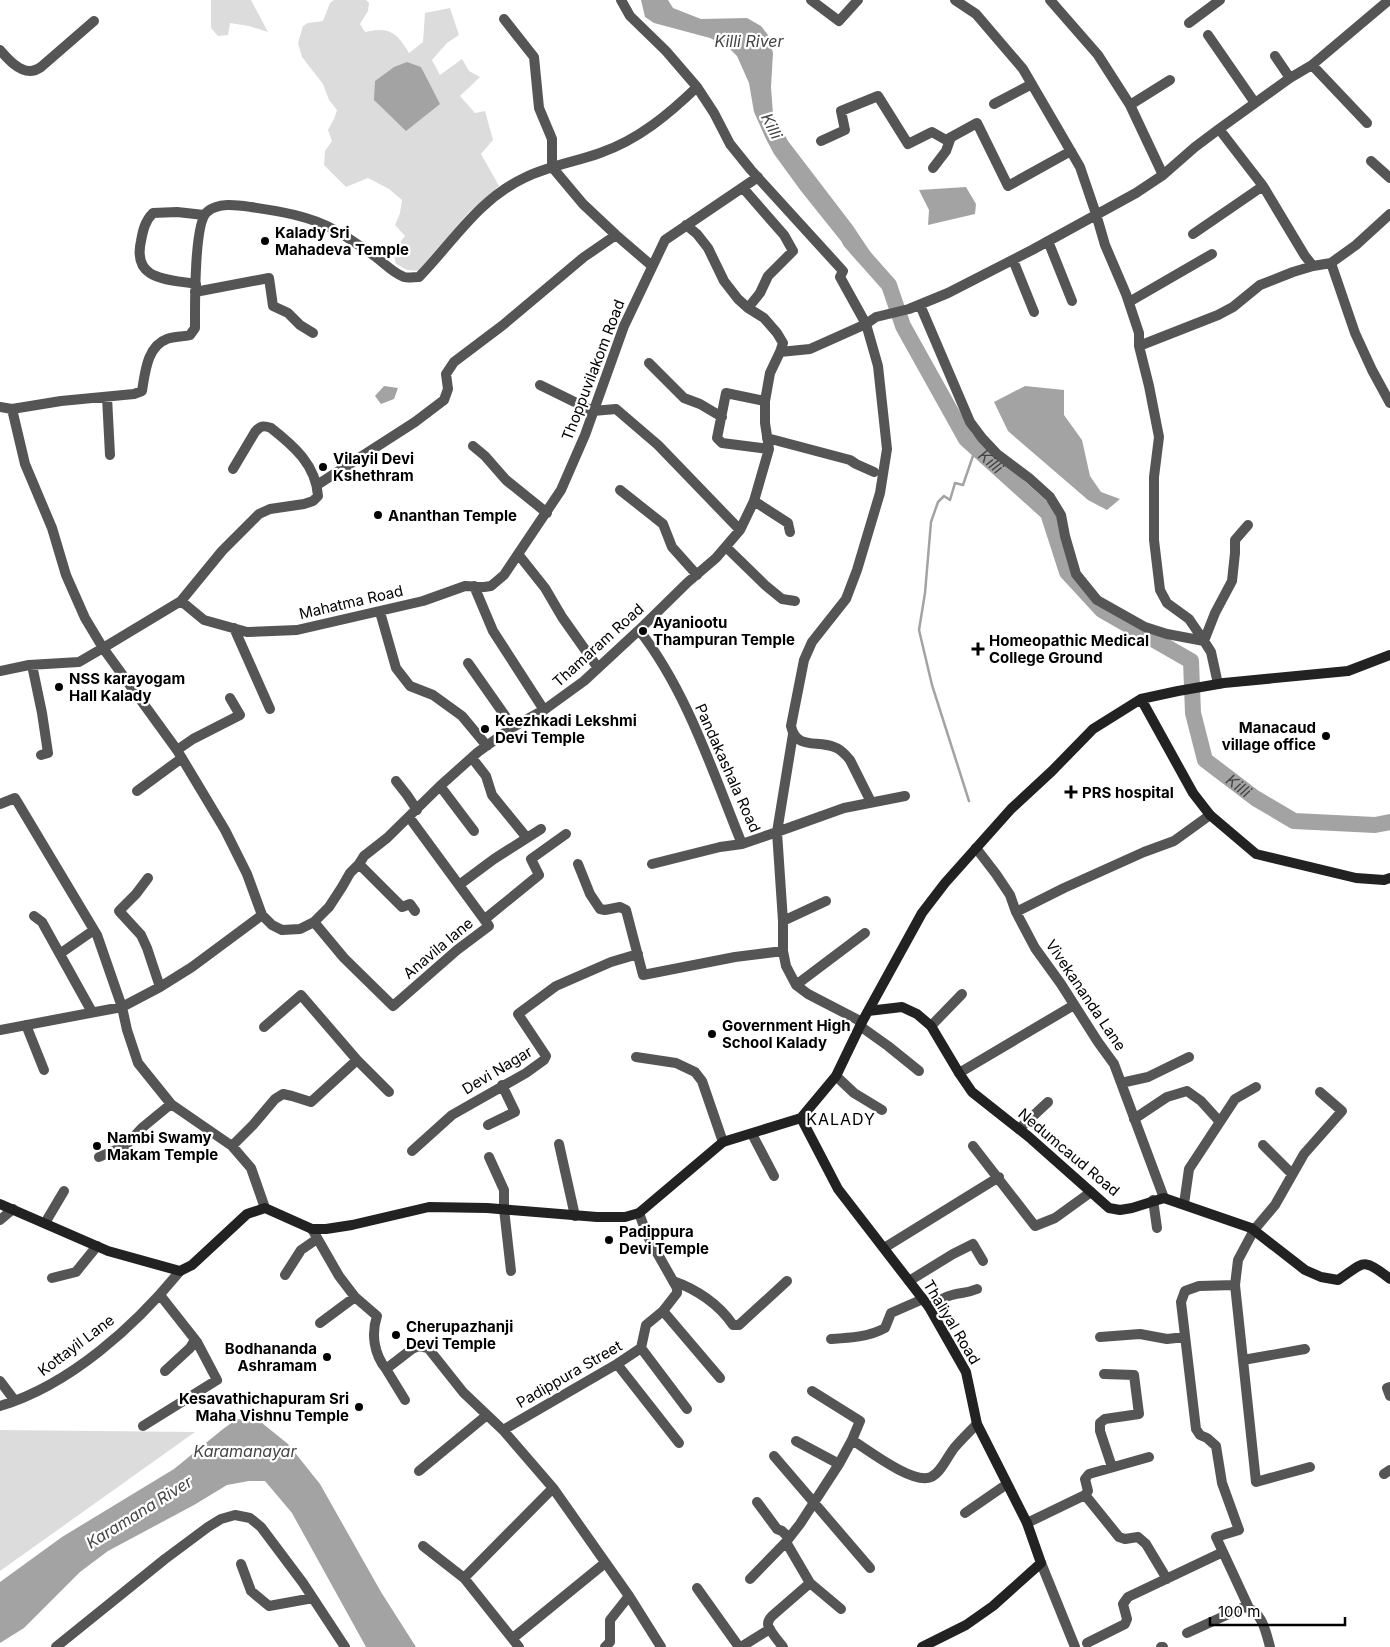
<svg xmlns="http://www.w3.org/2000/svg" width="1390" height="1647" font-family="Inter,sans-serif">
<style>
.green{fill:#dcdcdc}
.water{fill:#a3a3a3}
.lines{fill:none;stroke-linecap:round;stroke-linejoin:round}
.stream{stroke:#a3a3a3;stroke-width:2.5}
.river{stroke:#a3a3a3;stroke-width:16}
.street{stroke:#555;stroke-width:10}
.secondary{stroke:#222;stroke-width:10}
.poi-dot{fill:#000;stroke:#fff;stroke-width:2}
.labels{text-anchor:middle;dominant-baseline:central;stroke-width:4.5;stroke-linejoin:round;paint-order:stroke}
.poi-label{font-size:15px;font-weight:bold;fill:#000;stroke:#fff;text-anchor:start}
.street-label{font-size:15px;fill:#000;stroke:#fff}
.water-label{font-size:16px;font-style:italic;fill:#444;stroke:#fff}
.neighbourhood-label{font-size:16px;letter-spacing:1px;fill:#000;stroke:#fff}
</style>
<rect width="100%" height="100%" fill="#fff"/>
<path class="green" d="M 211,0 L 251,0 L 268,32 L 249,26 L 230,23 L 228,35 L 218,36 L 211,28 Z
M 334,0 L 366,0 L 369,3 L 368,11 L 360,24 L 365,32 C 390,26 397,33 409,53 L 423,42 L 425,13 L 450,8 L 459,35 L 447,43 L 432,60 L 440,75 L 462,59 L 469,71 L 480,77 L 460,96 L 475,113 L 485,111 L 493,140 L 481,154 L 499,186 L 468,213 L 419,271 L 407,270 L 396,264 L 393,251 L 405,236 L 395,225 L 400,213 L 402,200 L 389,189 L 368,178 L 346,187 L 324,165 L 325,151 L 332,141 L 328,130 L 334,119 L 337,110 L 329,100 L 323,84 L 302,57 L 298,43 L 303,26 L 308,23 L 323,21 L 330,3 Z
M 0,1430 L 195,1432 L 0,1571 Z"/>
<path class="water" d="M 641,0 L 668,0 L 673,8 L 701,19 L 747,18 L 761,26 L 768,35 L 773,53 L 771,87 L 773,114 L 788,141 L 853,226 L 871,253 L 857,261 L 801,191 L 774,154 L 766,139 L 754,112 L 749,83 L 737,56 L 728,47 L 710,38 L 654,23 L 645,17 Z
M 407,62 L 421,67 L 440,104 L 406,131 L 374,100 L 375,81 L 394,67 Z
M 966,187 L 976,204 L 975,214 L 928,225 L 929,210 L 919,190 Z
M 384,386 L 398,388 L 394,399 L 381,404 L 375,396 Z
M 1025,386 L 1064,390 L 1064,415 L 1082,440 L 1090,476 L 1101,492 L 1120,499 L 1107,510 L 1088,500 L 1008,431 L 994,402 Z
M 237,1419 L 262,1423 L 288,1444 L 320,1484 L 381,1592 L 416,1647 L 366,1647 L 292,1513 L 265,1481 L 249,1481 L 227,1485 L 194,1505 L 108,1551 L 80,1572 L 24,1628 L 0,1643 L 0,1582 L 62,1537 L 174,1469 L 223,1429 Z"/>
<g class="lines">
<path class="stream" d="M 969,801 L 932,685 L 919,630 L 925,593 L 931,522 L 938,502 L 944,496 L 950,500 L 955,483 L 963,485 L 976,447"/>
<path class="river" id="s1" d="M 850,241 L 889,285 L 903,326 L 966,439 L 1048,513 L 1067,572 L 1102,610 L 1191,661 L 1193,713 L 1205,760 L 1255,798 L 1294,821 L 1375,825 L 1390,822"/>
<path class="street" d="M 621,0 L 630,16 L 666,51 L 697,87 L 714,113 L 730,144 L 751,170 L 843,271 L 840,277 L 866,324 L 878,366 L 887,449 L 880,493 L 857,570 L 846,599 L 812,642 L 804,660 L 791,726 C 796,750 817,740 834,747 C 841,749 846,755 850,760 L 871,802
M 811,0 L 839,21 L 858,0
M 955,0 L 976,14 L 1023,69 L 1080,167 L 1096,214 L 1105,245 L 1126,294 L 1139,333 L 1139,346 L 1149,386 L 1159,437 L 1154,477 L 1154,540 L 1160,590 L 1167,603 L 1189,619 L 1204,641 L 1211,652 L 1218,684
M 1050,0 L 1098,55 L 1130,105 L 1163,175
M 504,19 L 534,57 L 539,108 L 552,139 L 552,167 L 583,204 L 616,235 L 652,266
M 1189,23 L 1220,0
M 1208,35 L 1255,103
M 0,50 C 7,58 18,71 30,71 C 33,71 38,69 41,67 L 94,21
M 1275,56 L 1290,78
M 1312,65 L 1367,123
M 994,104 L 1032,84
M 1130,105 L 1170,80
M 1219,129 L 1263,186 L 1305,256 L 1313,266
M 821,141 L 845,130 L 841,111 L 878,96 L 908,144 L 932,132 L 946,140 L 977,123 L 1008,186 L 1071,151
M 1371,161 L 1390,178
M 933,168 L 946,151 L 951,137
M 743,188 L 784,235 L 793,251 L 768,276 L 760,293 L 748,308
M 686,225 L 697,234 L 708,248 L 724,281 L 738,299 L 748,308 L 764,318 L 777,333 L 783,343 L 780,352
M 1193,234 L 1263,186
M 1048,241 L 1072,301
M 1013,260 L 1034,312
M 1331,263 L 1355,333 L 1372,370 L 1390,403
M 196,284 C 168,279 132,281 141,241 C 143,230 145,221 153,213 L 177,212 L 204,215
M 195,292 L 269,278 L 273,306 L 288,313 L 300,325 L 313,333
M 1129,302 L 1212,254
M 920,305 L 970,422 L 982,438 L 997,454 L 1029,478 L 1050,497 L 1061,515 L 1065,536 L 1076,574 L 1097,600 L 1145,627 L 1167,634 L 1204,641 L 1215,613 L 1232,581 L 1235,553 L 1235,540 L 1248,525
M 1139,346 L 1218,315 L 1233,307 L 1260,285 L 1293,272 L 1313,266 L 1331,263 L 1356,245 L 1390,214
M 649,363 L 684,398 L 700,404 L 722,417
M 540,385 L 593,411 L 616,409 L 658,445 L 740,530
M 107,397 L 110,455
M 765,401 L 726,393 L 717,438 L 722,443 L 769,449
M 0,407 L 12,409 L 25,464 L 52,528 L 66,575 L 85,618 L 103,648 L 79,662 L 29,665 L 0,671
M 12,409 L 61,401 L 134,394 L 142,391 C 145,373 147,346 167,339 C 174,336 183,337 190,335 L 195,328 C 195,308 194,223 207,212 C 218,202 237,205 251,207 C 279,211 310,216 335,230 C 349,238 363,248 376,257 C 385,264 393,273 404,277 C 408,278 414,277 419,277 C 453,242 478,200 524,178 C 548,166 575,162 600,153 C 638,140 669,114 697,87
M 767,438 L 850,460 L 856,464 L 874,472
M 473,446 L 485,456 L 506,480 L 547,513
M 317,485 L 415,422 L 444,400 L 448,389 L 446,374 L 454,362 L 503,325 L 584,257 L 616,235
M 620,490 L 663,524 L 672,547 L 697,575
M 754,501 L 788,523 L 790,532
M 726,547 L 765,585 L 782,599 L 795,601
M 518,554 L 545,588 L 562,617 L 598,668
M 474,586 L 493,631 L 544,710
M 181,601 L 204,620 L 247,632 L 297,630 L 423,601 L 465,586 L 484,587 L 491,586 L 504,575 L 561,490 L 585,435 L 624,326 L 665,240 L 758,177
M 380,612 L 396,668 L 410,686 L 433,695 L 462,716 L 487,746
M 234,628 L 270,709
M 639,630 C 687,691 713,773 742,844 L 777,832 L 783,921 L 783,951 L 786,966 L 796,985 L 808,994 L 862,1022
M 468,663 L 513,727
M 32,665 L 42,713 L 48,753 L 41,755
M 793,734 L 777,832 L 844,808 L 905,796
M 177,750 L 193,739 L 240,715 L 230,698
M 472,758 L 486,776 L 492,795 L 527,838
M 396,781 L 407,795 L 417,810
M 440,786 L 474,831
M 137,791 L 182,758
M 0,804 L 15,798 L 97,935 L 122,1007 L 127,1030 L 138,1063 L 171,1104 L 232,1146 L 251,1168 L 265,1208
M 976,848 L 996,874 L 1010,895 L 1016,912 L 1035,948 L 1061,984 L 1098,1042 L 1114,1064 L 1164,1198
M 359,864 L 402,907 L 410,904 L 415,911
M 578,864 L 590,894 L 600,909 L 605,910 L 620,907 L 626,910 L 643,975 L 735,957 L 783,951
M 652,864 L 720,847 L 742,844
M 148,878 L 136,894 L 119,911 L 141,935 L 147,948 L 160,987
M 459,885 L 494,859 L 541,829
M 1016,912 L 1064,888 L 1144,852 L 1174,841 L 1210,815
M 262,915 L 272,925 L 282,930 L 300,929 L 314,922 L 329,907 L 342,887 L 350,873 L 359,864 L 364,856 L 387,838 L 440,786 L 478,752 L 513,727 L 544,710 L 584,681 L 639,630 L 688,582 L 716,558 L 740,530 L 754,501 L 769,449 L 765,423 L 765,401 L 770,373 L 780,352 L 810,349 L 866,324 L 876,317 L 909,309 L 948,293 L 1032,250 L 1136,193 L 1163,175 L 1195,147 L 1219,129 L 1290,78 L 1312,65 L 1389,0
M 34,916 L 42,922 L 92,1012
M 485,919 L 539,875 L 531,859 L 566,834
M 783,921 L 826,901
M 314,922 L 344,958 L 393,1006 L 457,950 L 489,926 L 409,817
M 61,953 L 94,930
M 796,985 L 865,933
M 26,1025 L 44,1070
M 860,1026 L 888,1046 L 919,1071
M 931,1026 L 962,994
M 264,1027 L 301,995 L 357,1060 L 389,1092
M 0,1030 L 122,1007 L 160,987 L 192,967 L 262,915 L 247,874 L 225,830 L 177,750 L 103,648 L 181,601 L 222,551 L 259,514 L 270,509 L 304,504 L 313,501 L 318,496 C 316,465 294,446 271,428 C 263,425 260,426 255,432 L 233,469
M 636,1057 L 676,1063 L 695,1072 L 702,1081 L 723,1142
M 959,1073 L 1074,1005
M 836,1076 L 854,1093 L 882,1110
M 1121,1083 L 1148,1077 L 1189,1057
M 1134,1119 L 1167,1097 L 1187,1091 L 1201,1101 L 1220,1122
M 488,1125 L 515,1112 L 502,1085
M 1019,1129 L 1048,1102
M 752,1134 L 774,1176
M 559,1144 L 575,1216
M 1263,1145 L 1292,1174
M 232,1146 L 253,1125 L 275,1099 L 283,1094 L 292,1096 L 311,1102 L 357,1060
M 973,1146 L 1035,1226 L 1055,1218 L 1091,1192
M 412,1151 L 452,1115 L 526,1073 L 544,1060 L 546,1056 L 518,1014 L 556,986 L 611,962 L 638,954
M 99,1157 L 125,1146 L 143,1127 L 171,1104
M 489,1157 L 504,1190 L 504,1209 L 511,1271
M 1153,1200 L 1157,1228
M 1184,1204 L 1189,1169 L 1235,1099 L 1256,1087
M 0,1220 L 13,1209
M 45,1223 L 64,1191
M 312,1229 L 339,1276 L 355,1297 L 377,1316 C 371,1334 374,1354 386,1369 L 412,1349 L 419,1346 L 428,1348 L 463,1392 L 503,1430 L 553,1488 L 629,1596 L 661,1647
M 884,1248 L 999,1177
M 285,1275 L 301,1250 L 317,1239
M 52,1278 L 76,1272 L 97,1246
M 673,1281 C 696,1289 719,1304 733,1325 L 739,1325 L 787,1281
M 909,1281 L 953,1254 L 973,1244 L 983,1261
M 1235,1285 L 1199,1286 L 1185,1291 L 1181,1302 L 1196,1429 L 1200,1435 L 1207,1438 L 1216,1446 L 1222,1483 L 1239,1530 L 1216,1537 L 1249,1608
M 929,1307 C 936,1302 944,1297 952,1295 C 962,1292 965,1294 977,1289
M 663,1311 L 720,1378
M 320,1323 L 355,1297
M 1100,1337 L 1140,1334 L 1167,1339 L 1185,1337
M 831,1339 C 849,1338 869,1337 885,1328 L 891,1313 L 923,1299
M 641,1348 L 687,1409
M 1243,1360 L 1305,1349
M 617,1364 L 679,1443
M 386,1369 L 405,1400
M 165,1371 L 190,1348 L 195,1340
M 1104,1374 L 1134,1375 L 1139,1414 L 1105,1419 L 1100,1423 L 1100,1431 L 1112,1467
M 0,1381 L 15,1401
M 1390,1387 L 1387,1388 L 1390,1396
M 812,1391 L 860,1421 L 852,1440 C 868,1450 913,1485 931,1477 C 941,1473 948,1455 955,1447 C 962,1439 969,1432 977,1424
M 0,1406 C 70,1385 135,1326 180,1271
M 143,1426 L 217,1380 L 197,1342 L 160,1295
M 503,1430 L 617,1364 L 641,1348 L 646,1325 L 663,1311 L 677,1293 L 677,1288 L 647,1235 L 639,1213
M 796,1441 L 839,1464
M 774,1456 L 870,1568
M 1310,1467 L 1256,1482 L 1235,1285 L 1238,1260 L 1254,1230 L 1275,1205 L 1304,1154 L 1342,1111 L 1320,1092
M 419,1471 L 487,1415
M 1384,1474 L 1390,1470
M 1085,1495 L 1119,1537 L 1125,1539 L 1138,1537 L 1146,1544 L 1167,1579
M 757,1502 L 777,1529 L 782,1531 L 789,1538
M 965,1513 L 1007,1484
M 1027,1523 L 1085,1495 L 1088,1491 L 1085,1479 L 1089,1474 L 1149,1457
M 423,1546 L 464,1578 L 519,1647
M 1041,1563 L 1075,1647
M 241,1564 L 251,1591 L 269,1606 L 313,1598
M 464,1578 L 553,1488
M 750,1579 L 786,1542
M 810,1583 L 841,1609
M 697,1588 L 739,1647
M 1187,1633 L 1244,1607 C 1262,1610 1266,1632 1270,1647
M 513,1638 L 605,1563
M 1087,1643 L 1125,1624 L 1127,1619 L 1123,1604 L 1128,1597 L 1223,1552
M 56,1647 L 165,1559 L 208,1527 L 221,1519 L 235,1515 L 250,1518 L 261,1527 L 303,1583 L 345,1647
M 605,1647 L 610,1642 L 610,1620 L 629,1596
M 741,1647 L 770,1629
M 783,1647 C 779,1642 768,1629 768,1624 C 768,1621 770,1618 772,1616 L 810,1583 L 786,1542 L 800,1524 L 839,1464 L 852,1440
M 1161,1647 L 1163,1647"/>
<path class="secondary" d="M 1141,699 L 1193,793 L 1210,815 L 1256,854 L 1356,878 L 1384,880 L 1390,878
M 868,1011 L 902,1007 L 917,1014 L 931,1026 L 959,1073 L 972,1092 L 1029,1137 L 1109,1208 L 1120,1210 L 1132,1208 L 1164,1198 L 1251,1228 L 1305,1270 L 1321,1277 L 1338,1280 C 1364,1263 1362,1256 1390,1279
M 801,1118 L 838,1189 L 929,1307 L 966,1372 L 977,1424 L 1027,1523 L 1041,1563 L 993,1606 L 966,1625 L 922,1647
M 0,1204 L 108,1251 L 180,1271 L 192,1265 L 247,1214 L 265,1208 L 312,1229 L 326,1229 L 352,1225 L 429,1207 L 487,1208 L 597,1217 L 625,1217 L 639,1213 L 723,1142 L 801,1118 L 836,1076 L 862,1022 L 922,913 L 945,883 L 1011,809 L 1052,771 L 1093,729 L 1141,699 L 1178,691 L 1224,683 L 1348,671 L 1390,655"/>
</g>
<g class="poi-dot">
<circle cx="265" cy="241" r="5"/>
<circle cx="323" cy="467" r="5"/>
<circle cx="378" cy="515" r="5"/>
<circle cx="643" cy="631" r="5"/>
<path d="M975.5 641.5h5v5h5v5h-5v5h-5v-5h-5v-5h5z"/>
<circle cx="59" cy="687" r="5"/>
<circle cx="485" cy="729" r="5"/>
<circle cx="1326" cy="736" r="5"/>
<path d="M1068.5 784.5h5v5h5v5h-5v5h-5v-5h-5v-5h5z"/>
<circle cx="712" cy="1034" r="5"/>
<circle cx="97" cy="1146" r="5"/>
<circle cx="609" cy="1240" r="5"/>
<circle cx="396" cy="1335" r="5"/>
<circle cx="327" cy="1357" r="5"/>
<circle cx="359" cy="1407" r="5"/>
</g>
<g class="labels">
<g class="poi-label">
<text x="275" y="232">Kalady Sri<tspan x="275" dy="17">Mahadeva Temple</tspan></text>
<text x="333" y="458">Vilayil Devi<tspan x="333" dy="17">Kshethram</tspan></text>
<text x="388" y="515">Ananthan Temple</text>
<text x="653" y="622">Ayaniootu<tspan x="653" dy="17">Thampuran Temple</tspan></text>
<text x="989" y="640">Homeopathic Medical<tspan x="989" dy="17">College Ground</tspan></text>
<text x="69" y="678">NSS karayogam<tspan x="69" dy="17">Hall Kalady</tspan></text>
<text x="495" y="720">Keezhkadi Lekshmi<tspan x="495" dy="17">Devi Temple</tspan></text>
<text x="1316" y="727" text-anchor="end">Manacaud<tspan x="1316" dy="17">village office</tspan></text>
<text x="1082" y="792">PRS hospital</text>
<text x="722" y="1025">Government High<tspan x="722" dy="17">School Kalady</tspan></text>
<text x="107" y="1137">Nambi Swamy<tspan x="107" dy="17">Makam Temple</tspan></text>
<text x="619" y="1231">Padippura<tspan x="619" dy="17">Devi Temple</tspan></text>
<text x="406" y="1326">Cherupazhanji<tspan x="406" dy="17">Devi Temple</tspan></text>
<text x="317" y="1348" text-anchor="end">Bodhananda<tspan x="317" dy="17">Ashramam</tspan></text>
<text x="349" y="1398" text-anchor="end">Kesavathichapuram Sri<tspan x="349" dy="17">Maha Vishnu Temple</tspan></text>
</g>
<g class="street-label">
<text transform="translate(593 370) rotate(-69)">Thoppuvilakom Road</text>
<text transform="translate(351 602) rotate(-13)">Mahatma Road</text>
<text transform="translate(598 645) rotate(-42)">Thamaram Road</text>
<text transform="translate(728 768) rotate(66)">Pandakashala Road</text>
<text transform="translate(438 948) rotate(-40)">Anavila lane</text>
<text transform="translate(1086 995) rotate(56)">Vivekananda Lane</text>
<text transform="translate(497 1070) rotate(-31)">Devi Nagar</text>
<text transform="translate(1069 1152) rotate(40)">Nedumcaud Road</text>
<text transform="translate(952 1322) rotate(59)">Thaliyal Road</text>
<text transform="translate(76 1345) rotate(-37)">Kottayil Lane</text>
<text transform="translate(569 1374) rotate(-30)">Padippura Street</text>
</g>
<g class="water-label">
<text x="749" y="41">Killi River</text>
<text transform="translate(772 126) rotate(64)">Killi</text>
<text stroke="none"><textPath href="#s1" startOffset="265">Killi</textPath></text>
<text stroke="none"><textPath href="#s1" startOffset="701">Killi</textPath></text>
<text x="245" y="1451">Karamanayar</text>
<text transform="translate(139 1512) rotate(-32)">Karamana River</text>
</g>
<g class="neighbourhood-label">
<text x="841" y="1119">KALADY</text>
</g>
</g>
<path d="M1210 1617v8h135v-8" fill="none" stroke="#000000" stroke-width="2.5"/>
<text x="1218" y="1617" font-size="15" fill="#000000" stroke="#ffffff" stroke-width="4" paint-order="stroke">100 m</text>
</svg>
